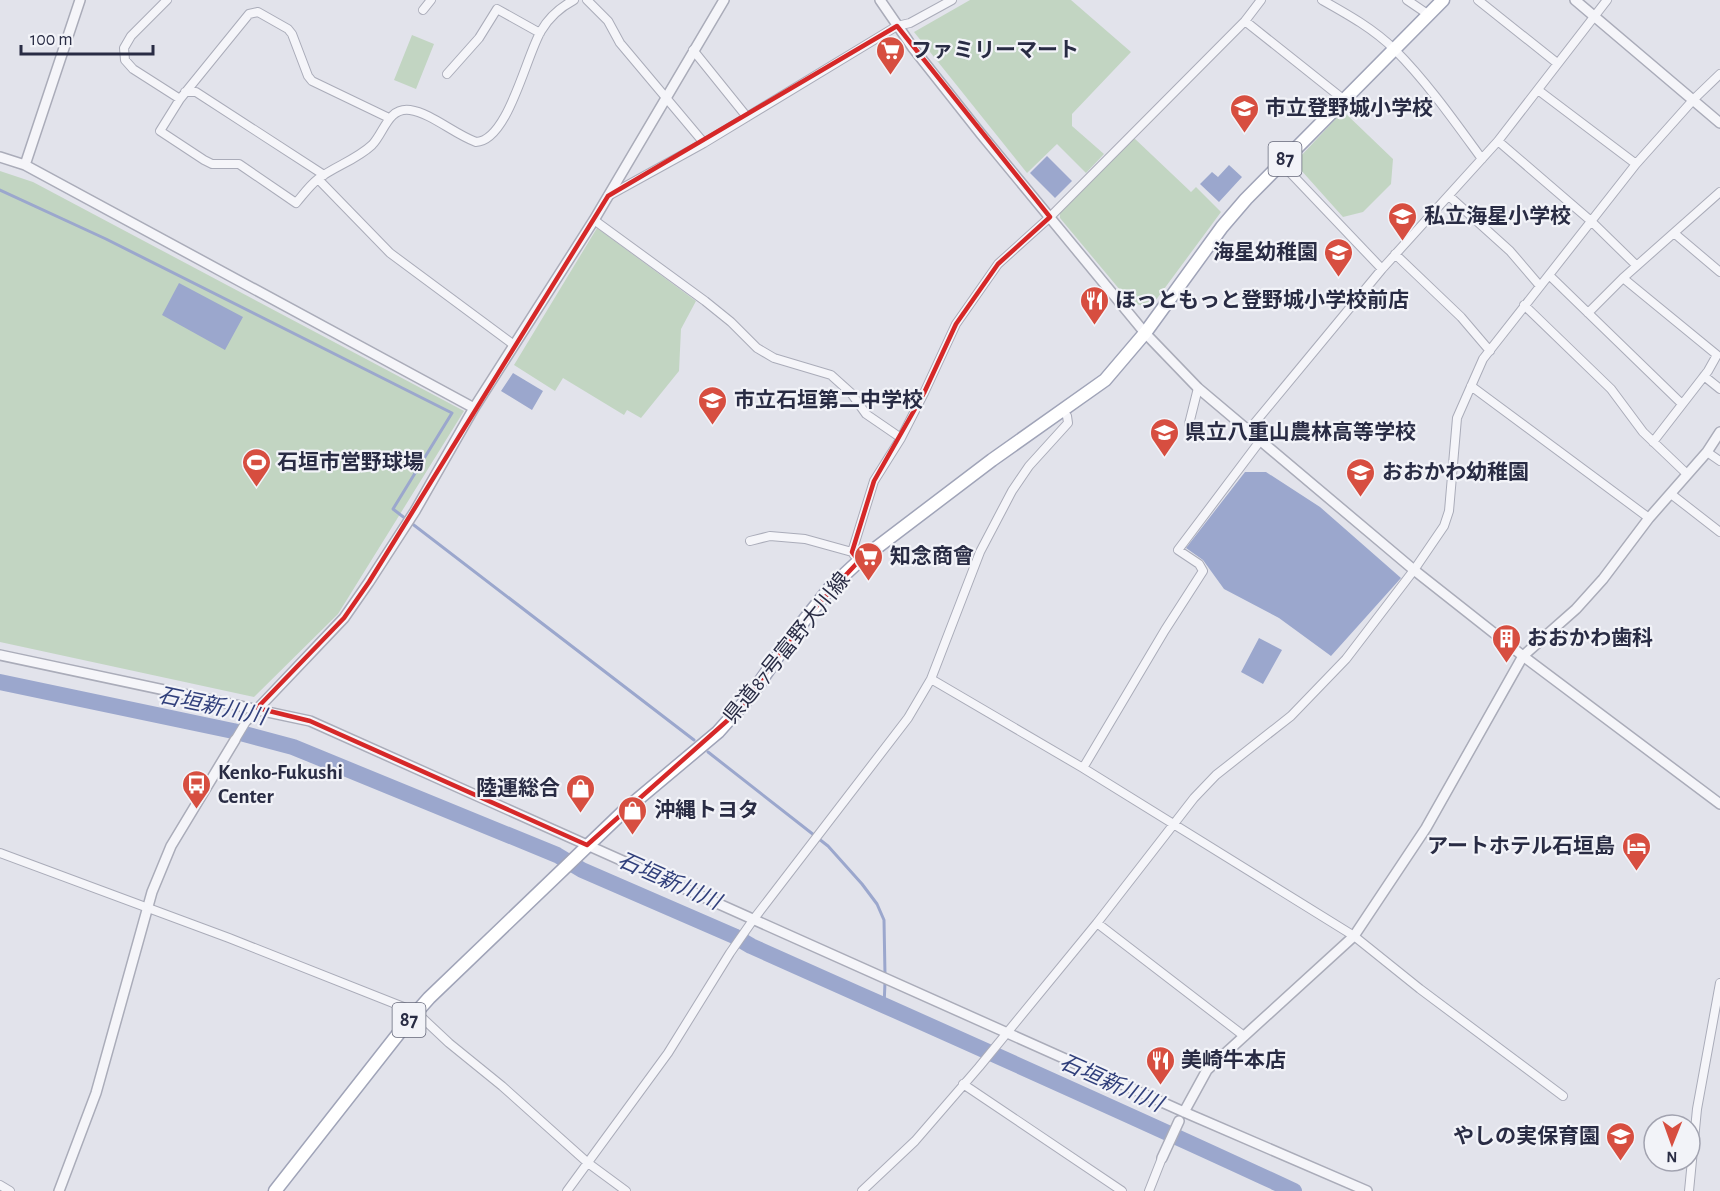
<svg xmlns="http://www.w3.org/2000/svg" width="1720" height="1191" font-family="'Alegreya Sans','Noto Sans JP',sans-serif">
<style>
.green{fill:#c2d5c2}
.water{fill:#9ba7cd}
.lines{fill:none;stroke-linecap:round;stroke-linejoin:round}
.stream{stroke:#9ba7cd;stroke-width:3}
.river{stroke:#9ba7cd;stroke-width:16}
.minor-casing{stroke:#aaacb9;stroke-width:10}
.tertiary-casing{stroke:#aaacb9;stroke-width:12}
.primary-casing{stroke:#a0a4b8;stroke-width:15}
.minor{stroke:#f5f5f9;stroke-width:8}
.tertiary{stroke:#f5f5f9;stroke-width:9}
.primary{stroke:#fff;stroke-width:12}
.marked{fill:none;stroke:#d62828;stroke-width:4.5;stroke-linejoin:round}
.labels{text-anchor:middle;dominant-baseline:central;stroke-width:4.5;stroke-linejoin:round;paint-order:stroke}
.shield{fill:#f2f3f8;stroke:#65687a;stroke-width:1.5}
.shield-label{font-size:20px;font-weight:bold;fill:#292c44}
.poi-label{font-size:21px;font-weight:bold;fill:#292c44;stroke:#f2f3f8;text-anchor:start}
.street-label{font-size:21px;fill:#292c44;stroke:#f2f3f8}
.water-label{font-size:22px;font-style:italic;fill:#303f7b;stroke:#f2f3f8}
</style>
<rect width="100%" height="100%" fill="#e2e3eb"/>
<path class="green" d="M 970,0 L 1071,0 L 1131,52 L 1072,114 L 1072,126 L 1104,154 L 1086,173 L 1057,144 L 1027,173 L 914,32 Z
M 412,35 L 434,44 L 416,89 L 394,80 Z
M 1343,111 L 1393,159 L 1391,184 L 1363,212 L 1343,217 L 1300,169 L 1299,158 Z
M 1133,137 L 1191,192 L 1196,187 L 1221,212 L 1150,308 L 1130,302 L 1060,218 L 1060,213 Z
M 0,171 L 33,182 L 464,411 L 338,614 L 254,697 L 0,642 Z
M 597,228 L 696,301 L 681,329 L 679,371 L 641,418 L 627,410 L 624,415 L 563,378 L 555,391 L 514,365 Z"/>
<path class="water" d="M 1047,156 L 1072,181 L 1055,198 L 1030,173 Z
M 1229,165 L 1242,177 L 1219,202 L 1200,184 L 1212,172 L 1218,177 Z
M 179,283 L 243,317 L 225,350 L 162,315 Z
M 513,373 L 543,391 L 532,410 L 501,391 Z
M 1245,472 L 1266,472 L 1320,507 L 1401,578 L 1331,656 L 1279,618 L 1224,589 L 1203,560 L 1186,548 Z
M 1259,638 L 1282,650 L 1263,684 L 1241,672 Z"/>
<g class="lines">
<path class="stream" d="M 0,190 L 106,239 L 452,413 L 393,509 L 694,740
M 708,752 L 828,846 L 862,884 L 877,904 L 884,920 L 885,975
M 884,1007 L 885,982"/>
<path class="river" d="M 0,682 L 233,731 L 293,747 L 557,855 L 582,870 L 734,936 L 751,946 C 932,1027 1114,1107 1294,1191"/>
<defs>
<path id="minor" d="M 167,0 L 131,36 L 124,48 L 125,60 L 133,69 L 180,99
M 587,0 L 608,21 L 620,43 L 704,143
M 1322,0 C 1347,14 1374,29 1395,50 C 1427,82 1455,122 1482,159
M 1407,0 L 1429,15
M 1478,0 L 1557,63
M 423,10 L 431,0
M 1245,21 L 1343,99
M 693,50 L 747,117
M 447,74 L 479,38 L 497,9 L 540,33
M 1538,90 L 1636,164
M 185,92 L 196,92 L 324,175
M 389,118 L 312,81 L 308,76 L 292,34 L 288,29 L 258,12 L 249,14 L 180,99 L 160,131 L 204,160 L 212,164 L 239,164 L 296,203 C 303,195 309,186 318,179 C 335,166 356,160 372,145 C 384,133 388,107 410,110 C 431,113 454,134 476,142 C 508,141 526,56 541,31 C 549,17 559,8 574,0
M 1498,141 L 1591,221 L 1636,265
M 1281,163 L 1382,269
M 318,179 L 390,253 L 514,345
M 608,196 L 704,143 L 897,26 L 910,23 L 952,0
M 1449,196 L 1510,251 L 1540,286
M 594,220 L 705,301 L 731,322 L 757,348 L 774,358 L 831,375 L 851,393 L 866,414 L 901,438
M 1674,233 L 1720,272
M 1395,254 L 1461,317 L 1490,351
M 1549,275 L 1682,404
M 1524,305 L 1611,389 L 1643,432 L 1687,474
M 1588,313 L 1623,278
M 1704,376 L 1720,389
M 1471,386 L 1649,518
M 1189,424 L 1198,388
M 1248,431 L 1382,269 L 1498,141 L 1607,0
M 1653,442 L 1708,371 L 1717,355 L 1623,278 L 1720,192
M 1707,452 L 1720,461
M 1671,494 L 1720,532
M 750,541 L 770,536 L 805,539 L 852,552 L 854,555
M 852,552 L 874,481 L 901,438 L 924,393 L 956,324 L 998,264 L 1050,217 L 1245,21 L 1261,0
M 931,679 L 1083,768 L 1354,936 L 1420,989 L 1563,1096
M 235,740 L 247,720
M 1083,768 L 1165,630 L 1203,571 L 1199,564 L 1178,550 L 1260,441
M 0,853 L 229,938 L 416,1012 L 449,1043 L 502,1086 L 588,1163 L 626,1191
M 1097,923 L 1244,1036
M 963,1084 L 1122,1191
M 0,1185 L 10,1191
M 567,1191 L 668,1053 L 730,953 L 753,920 L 908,718 L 931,679 L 980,552 L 1012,491 L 1029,466 L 1068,423 L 1067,416 L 1062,411
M 862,1191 L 915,1141 L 979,1067 L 1097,923 L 1194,798 L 1216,775 L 1291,716 L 1346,659 L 1414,570 L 1444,526 L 1449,511 L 1457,418 L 1483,359 L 1636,164 L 1694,99 L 1720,74
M 1149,1191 L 1162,1158
M 1689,1191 L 1697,1109 L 1720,983"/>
<path id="tertiary" d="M 880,0 L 913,48 L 981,134 L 1145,333 L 1198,388 L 1414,570 L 1523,656 L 1720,804
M 1575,0 L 1720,123
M 0,157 L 25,165 L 474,408
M 25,165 L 80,0
M 0,655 L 310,721 L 1184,1112 L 1367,1191
M 247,720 L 344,618 L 369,582 L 415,511 L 474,408 L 594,220 L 724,0
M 1184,1112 L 1207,1070 L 1354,936 L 1426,828 L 1523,656 L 1576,609 L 1603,579 L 1649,518 L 1707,452 L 1720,432
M 1162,1158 L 1179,1121
M 59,1191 L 96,1093 L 152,892 L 171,846 L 235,740"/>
<path id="primary" d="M 275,1191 L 406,1024 L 429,998 L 625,810 L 718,732 L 751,695 L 791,637 L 830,588 L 859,561 L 992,460 L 1105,380 L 1145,333 L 1222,227 L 1246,199 L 1443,0"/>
</defs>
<use href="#minor" class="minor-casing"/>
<use href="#tertiary" class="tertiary-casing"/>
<use href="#primary" class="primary-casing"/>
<use href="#minor" class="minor"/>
<use href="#tertiary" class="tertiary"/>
<use href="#primary" class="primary"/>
</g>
<path class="marked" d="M 897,26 L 1050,217 L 998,264 L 956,324 L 924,393 L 874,481 L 852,552 L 859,561 L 811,612 L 737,712 L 587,845 L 310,721 L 257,708 L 344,618 L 369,582 L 608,196 Z"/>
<defs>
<symbol id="supermarket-pin" viewBox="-11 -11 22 30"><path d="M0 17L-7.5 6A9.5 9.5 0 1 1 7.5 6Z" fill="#d74e40" stroke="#f2f3f8"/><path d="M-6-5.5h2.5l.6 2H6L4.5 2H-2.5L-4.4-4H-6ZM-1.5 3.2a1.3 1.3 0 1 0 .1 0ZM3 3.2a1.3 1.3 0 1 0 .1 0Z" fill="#fff"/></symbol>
<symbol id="school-pin" viewBox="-11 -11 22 30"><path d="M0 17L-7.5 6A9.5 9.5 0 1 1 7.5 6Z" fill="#d74e40" stroke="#f2f3f8"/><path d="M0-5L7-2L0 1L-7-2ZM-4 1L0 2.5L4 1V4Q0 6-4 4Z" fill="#fff"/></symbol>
<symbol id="restaurant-pin" viewBox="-11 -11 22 30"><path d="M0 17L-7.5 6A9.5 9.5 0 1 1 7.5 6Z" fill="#d74e40" stroke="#f2f3f8"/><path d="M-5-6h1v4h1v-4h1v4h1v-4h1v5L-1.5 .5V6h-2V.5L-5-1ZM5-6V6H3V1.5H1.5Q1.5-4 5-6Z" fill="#fff"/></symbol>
<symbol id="stadium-pin" viewBox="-11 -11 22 30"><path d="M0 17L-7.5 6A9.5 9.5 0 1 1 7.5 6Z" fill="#d74e40" stroke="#f2f3f8"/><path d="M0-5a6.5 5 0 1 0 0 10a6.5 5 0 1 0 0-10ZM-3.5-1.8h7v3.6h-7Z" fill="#fff"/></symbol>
<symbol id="building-pin" viewBox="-11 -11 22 30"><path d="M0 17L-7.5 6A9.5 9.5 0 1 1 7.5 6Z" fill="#d74e40" stroke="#f2f3f8"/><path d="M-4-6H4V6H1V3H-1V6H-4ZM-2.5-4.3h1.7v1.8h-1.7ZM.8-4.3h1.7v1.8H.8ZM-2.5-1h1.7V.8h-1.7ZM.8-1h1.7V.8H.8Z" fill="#fff"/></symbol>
<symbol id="bus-pin" viewBox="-11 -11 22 30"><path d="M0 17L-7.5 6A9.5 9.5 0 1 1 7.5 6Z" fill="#d74e40" stroke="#f2f3f8"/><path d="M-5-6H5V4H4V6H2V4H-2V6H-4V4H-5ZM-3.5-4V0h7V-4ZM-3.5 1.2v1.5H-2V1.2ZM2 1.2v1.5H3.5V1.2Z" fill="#fff"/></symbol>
<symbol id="shop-pin" viewBox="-11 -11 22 30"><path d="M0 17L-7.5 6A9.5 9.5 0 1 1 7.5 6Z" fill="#d74e40" stroke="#f2f3f8"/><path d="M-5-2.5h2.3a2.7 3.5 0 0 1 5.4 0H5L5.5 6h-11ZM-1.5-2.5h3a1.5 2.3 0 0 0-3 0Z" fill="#fff"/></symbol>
<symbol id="hotel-pin" viewBox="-11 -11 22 30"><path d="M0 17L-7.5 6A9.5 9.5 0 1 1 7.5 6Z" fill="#d74e40" stroke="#f2f3f8"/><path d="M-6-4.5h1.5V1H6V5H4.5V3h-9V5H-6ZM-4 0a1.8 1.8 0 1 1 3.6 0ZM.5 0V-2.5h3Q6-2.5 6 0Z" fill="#fff"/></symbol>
</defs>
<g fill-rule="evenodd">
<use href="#supermarket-pin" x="874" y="34" width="33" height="45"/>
<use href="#school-pin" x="1228" y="92" width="33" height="45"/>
<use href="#school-pin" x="1386" y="200" width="33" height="45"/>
<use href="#school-pin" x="1322" y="236" width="33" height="45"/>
<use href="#restaurant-pin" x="1078" y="284" width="33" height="45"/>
<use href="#school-pin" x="696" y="384" width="33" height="45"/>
<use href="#school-pin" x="1148" y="416" width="33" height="45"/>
<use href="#stadium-pin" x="240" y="446" width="33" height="45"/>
<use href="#school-pin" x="1344" y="456" width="33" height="45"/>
<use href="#supermarket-pin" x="852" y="540" width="33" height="45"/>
<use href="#building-pin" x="1490" y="622" width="33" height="45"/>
<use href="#bus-pin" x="180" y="768" width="33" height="45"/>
<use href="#shop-pin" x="564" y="772" width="33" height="45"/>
<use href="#shop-pin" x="616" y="794" width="33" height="45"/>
<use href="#hotel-pin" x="1620" y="830" width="33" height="45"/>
<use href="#restaurant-pin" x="1144" y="1044" width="33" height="45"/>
<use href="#school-pin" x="1604" y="1120" width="33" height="45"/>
</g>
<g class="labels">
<g class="shield">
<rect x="1268.5" y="142" width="33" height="34" rx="4.5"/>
<rect x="392.5" y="1003" width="33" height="34" rx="4.5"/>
</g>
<g class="shield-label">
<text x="1285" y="159">87</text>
<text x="409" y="1020">87</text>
</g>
<g class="poi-label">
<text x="911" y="50">ファミリーマート</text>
<text x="1265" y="108">市立登野城小学校</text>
<text x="1424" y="216">私立海星小学校</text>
<text x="1318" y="252" text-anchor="end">海星幼稚園</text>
<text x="1115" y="300">ほっともっと登野城小学校前店</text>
<text x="734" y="400">市立石垣第二中学校</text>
<text x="1185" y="432">県立八重山農林高等学校</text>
<text x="277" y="462">石垣市営野球場</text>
<text x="1382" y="472">おおかわ幼稚園</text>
<text x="890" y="556">知念商會</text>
<text x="1527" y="638">おおかわ歯科</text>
<text x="218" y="772">Kenko-Fukushi<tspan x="218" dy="24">Center</tspan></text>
<text x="560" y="788" text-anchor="end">陸運総合</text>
<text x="654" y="810">沖縄トヨタ</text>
<text x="1615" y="846" text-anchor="end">アートホテル石垣島</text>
<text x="1181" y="1060">美崎牛本店</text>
<text x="1600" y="1136" text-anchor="end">やしの実保育園</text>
</g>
<g class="street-label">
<text transform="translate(787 648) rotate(-51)">県道87号富野大川線</text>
</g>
<g class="water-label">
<text transform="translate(212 706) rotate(12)">石垣新川川</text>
<text transform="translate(669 881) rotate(24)">石垣新川川</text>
<text transform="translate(1111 1083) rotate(24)">石垣新川川</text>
</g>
</g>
<g transform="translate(1672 1143) rotate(181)"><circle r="28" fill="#f2f3f8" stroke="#a2a3b0" stroke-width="1.5"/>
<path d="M0-4.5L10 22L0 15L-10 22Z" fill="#d74e40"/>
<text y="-9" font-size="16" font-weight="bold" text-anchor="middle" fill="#292c44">N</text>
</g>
<path d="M21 45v9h132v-9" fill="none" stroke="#292c44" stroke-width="3"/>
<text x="30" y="45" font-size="18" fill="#292c44" stroke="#f2f3f8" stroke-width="4.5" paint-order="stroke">100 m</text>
</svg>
